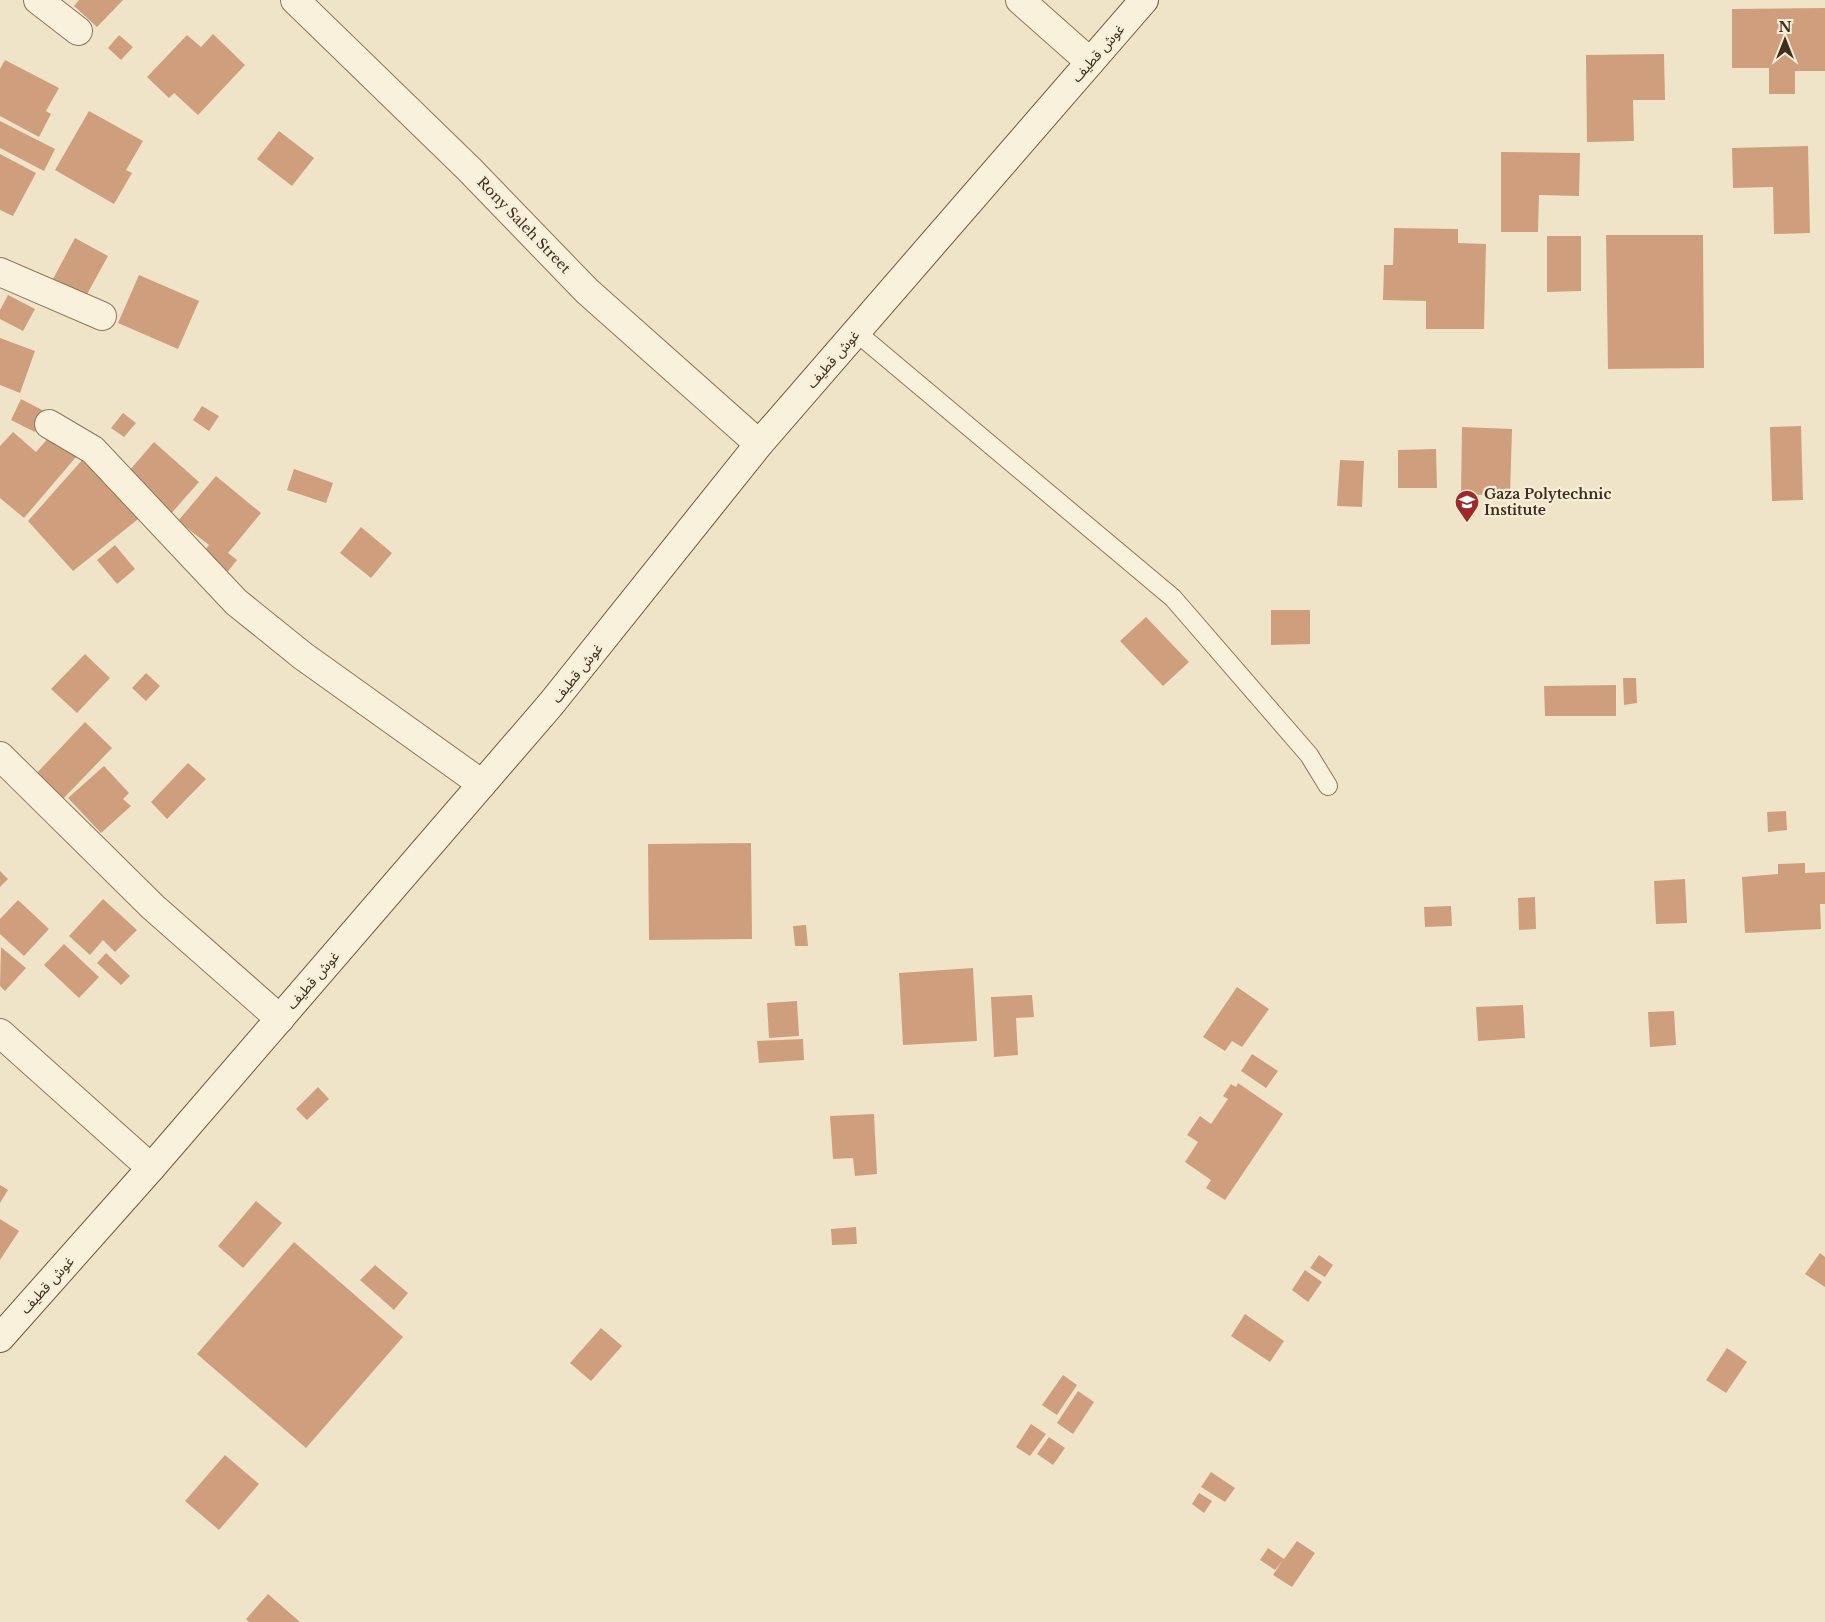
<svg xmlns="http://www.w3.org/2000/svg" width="1825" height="1622" font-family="'Libre Baskerville','Noto Sans Arabic',serif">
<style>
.building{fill:#cf9f7d}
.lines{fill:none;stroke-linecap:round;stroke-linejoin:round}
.service-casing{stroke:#8d765c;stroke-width:20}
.minor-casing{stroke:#8d765c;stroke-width:30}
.tertiary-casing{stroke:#8d765c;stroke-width:30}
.secondary-casing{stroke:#6f573f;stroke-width:30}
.service{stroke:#faf1dc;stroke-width:18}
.minor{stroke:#faf1dc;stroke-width:28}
.tertiary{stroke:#faf1dc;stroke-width:28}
.secondary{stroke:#faf1dc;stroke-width:28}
.labels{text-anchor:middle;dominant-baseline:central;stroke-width:4.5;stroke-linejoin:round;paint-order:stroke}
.street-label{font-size:14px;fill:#3d2e20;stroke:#f7eed8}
.poi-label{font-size:14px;font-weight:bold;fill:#3d2e20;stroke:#f7eed8;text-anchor:start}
</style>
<rect width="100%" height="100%" fill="#f0e4c8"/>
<path class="building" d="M 79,0 L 123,0 L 97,27 L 74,6 Z
M 1825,8 L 1825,71 L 1795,71 L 1795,94 L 1769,94 L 1769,68 L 1732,68 L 1732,9 Z
M 213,34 L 245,65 L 198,115 L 174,93 L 169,98 L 147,77 L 187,35 L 201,47 Z
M 119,35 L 133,47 L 121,60 L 108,48 Z
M 1664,54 L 1665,100 L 1633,100 L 1634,141 L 1587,142 L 1586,55 Z
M 5,60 L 59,88 L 46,111 L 51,114 L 39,137 L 0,116 L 0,69 Z
M 89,111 L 143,141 L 126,170 L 132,173 L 114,204 L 55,170 Z
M 0,121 L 55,149 L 44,171 L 0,148 Z
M 279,131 L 314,158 L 292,186 L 257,159 Z
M 1808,146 L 1810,233 L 1774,234 L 1773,187 L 1733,188 L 1732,148 Z
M 1501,152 L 1580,153 L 1579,196 L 1539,195 L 1538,232 L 1501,232 Z
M 0,154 L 36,173 L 13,216 L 0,210 Z
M 1394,228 L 1458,229 L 1458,243 L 1486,244 L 1484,329 L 1426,329 L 1426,301 L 1383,300 L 1384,265 L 1393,265 Z
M 1606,235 L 1703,235 L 1704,368 L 1608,369 Z
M 1547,236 L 1581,236 L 1581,291 L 1547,292 Z
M 75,238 L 108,256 L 86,296 L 53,279 Z
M 139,275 L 199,301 L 178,349 L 118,323 Z
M 8,295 L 35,309 L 23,331 L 0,319 L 0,310 Z
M 0,338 L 35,351 L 20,393 L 0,385 Z
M 21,399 L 46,412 L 35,432 L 11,420 Z
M 202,406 L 219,416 L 209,431 L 193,420 Z
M 123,413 L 136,423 L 124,437 L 111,428 Z
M 1801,426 L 1803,500 L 1772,501 L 1770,427 Z
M 1462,427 L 1512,429 L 1510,496 L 1461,494 Z
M 13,432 L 36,452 L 50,436 L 76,457 L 24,518 L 0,498 L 0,446 Z
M 154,442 L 199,482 L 168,517 L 123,478 Z
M 1436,449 L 1437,488 L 1398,488 L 1398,450 Z
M 83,459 L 142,516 L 73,571 L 28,521 Z
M 1340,460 L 1364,461 L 1362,507 L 1337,506 Z
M 294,469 L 333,483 L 326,503 L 287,490 Z
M 216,476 L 261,513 L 228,553 L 237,560 L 225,575 L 201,555 L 209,545 L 178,521 Z
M 361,527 L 392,553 L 371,578 L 340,553 Z
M 115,545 L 135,569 L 117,584 L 97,560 Z
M 1271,610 L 1310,610 L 1310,644 L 1271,645 Z
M 1146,617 L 1189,662 L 1163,686 L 1120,641 Z
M 85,654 L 110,678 L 77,713 L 51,689 Z
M 146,673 L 160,686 L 146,701 L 132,688 Z
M 1623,678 L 1636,678 L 1637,703 L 1624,705 Z
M 1616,685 L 1616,716 L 1545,716 L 1544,686 Z
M 85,722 L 112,748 L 62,800 L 35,775 Z
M 188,763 L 206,779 L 167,819 L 151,802 Z
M 104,766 L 129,793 L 123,799 L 131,806 L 101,833 L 68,798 Z
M 1786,811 L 1787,830 L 1768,832 L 1767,812 Z
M 751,843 L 752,939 L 649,940 L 648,844 Z
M 1805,863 L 1805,873 L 1825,872 L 1825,904 L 1820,904 L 1821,929 L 1745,933 L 1742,877 L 1778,874 L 1778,864 Z
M 0,871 L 8,879 L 0,887 Z
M 1685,879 L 1687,923 L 1656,924 L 1654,881 Z
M 1535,897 L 1536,929 L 1519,930 L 1518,898 Z
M 103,899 L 137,930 L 115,952 L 103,940 L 90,955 L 69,936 Z
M 18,900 L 49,929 L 24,956 L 0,934 L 0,919 Z
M 1451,906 L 1452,926 L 1425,927 L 1424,907 Z
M 806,925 L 808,946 L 795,946 L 793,926 Z
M 64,944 L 99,977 L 79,998 L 44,965 Z
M 1,947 L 26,968 L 5,991 L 0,986 Z
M 106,953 L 130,976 L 121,985 L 97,963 Z
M 973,968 L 977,1041 L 903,1045 L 899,973 Z
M 1237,987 L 1269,1009 L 1242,1047 L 1232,1041 L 1225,1051 L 1203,1037 Z
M 1032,995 L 1034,1017 L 1016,1018 L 1018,1055 L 994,1057 L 991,997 Z
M 797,1001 L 799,1036 L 769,1038 L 767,1003 Z
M 1523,1005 L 1525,1038 L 1478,1041 L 1476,1007 Z
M 1674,1011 L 1676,1045 L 1650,1047 L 1648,1012 Z
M 803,1039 L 804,1060 L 759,1063 L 757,1041 Z
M 1252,1054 L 1278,1071 L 1266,1088 L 1241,1071 Z
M 1238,1083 L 1283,1114 L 1225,1200 L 1206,1188 L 1211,1180 L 1185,1162 L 1198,1142 L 1187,1135 L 1200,1116 L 1211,1124 L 1228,1099 L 1223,1096 L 1231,1084 L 1236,1087 Z
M 318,1087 L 329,1099 L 307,1120 L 296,1109 Z
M 874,1114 L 877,1174 L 855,1176 L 853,1158 L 833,1159 L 830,1116 Z
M 0,1185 L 8,1190 L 0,1203 Z
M 256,1201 L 282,1223 L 243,1268 L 218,1246 Z
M 0,1219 L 19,1231 L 0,1260 Z
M 856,1227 L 857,1244 L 832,1245 L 831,1229 Z
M 294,1242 L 403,1337 L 306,1448 L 197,1354 Z
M 1820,1253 L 1825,1257 L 1825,1287 L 1805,1274 Z
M 1319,1255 L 1333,1265 L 1325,1277 L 1310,1268 Z
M 375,1265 L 408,1293 L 394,1310 L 360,1280 Z
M 1305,1270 L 1322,1282 L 1308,1302 L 1292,1290 Z
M 1245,1314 L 1284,1341 L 1270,1362 L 1231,1336 Z
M 601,1328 L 622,1346 L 591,1381 L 570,1363 Z
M 1727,1348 L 1747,1362 L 1726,1393 L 1706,1380 Z
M 1063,1375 L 1077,1385 L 1057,1415 L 1042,1405 Z
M 1078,1391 L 1094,1402 L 1073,1434 L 1057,1423 Z
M 1031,1424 L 1046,1434 L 1030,1456 L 1016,1447 Z
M 1049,1437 L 1065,1448 L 1053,1465 L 1037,1454 Z
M 225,1455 L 259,1484 L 219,1530 L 185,1501 Z
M 1211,1472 L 1235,1488 L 1225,1502 L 1201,1487 Z
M 1199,1493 L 1212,1501 L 1204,1513 L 1192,1504 Z
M 1297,1541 L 1315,1553 L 1292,1587 L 1273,1575 L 1283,1560 L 1275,1570 L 1260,1560 L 1268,1548 L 1284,1559 Z
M 268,1594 L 300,1622 L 249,1622 L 246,1619 Z"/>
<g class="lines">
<defs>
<path id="service" d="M 856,332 L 1173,598 L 1309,755 L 1328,786"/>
<path id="minor" d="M 38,0 L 78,31
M 1020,0 L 1090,62
M 0,272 L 102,316
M 49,424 L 93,450 L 236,602 L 303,656 L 482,784
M 0,756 L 153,907 L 280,1019
M 0,1033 L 151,1168"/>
<path id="tertiary" d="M 295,0 L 469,169 L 587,291 L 759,444"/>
<path id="secondary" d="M 0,1338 L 151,1168 L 551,704 L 759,444 L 1144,0"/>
</defs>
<use href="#service" class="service-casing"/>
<use href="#minor" class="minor-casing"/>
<use href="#tertiary" class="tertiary-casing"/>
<use href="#secondary" class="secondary-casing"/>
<use href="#service" class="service"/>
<use href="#minor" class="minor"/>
<use href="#tertiary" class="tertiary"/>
<use href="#secondary" class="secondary"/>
</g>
<defs>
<symbol id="university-pin" viewBox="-11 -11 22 30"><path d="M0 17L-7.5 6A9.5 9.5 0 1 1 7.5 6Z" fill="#9e2a2b" stroke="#f7eed8"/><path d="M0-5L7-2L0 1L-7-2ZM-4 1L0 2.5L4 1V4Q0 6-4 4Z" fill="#fff"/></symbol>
</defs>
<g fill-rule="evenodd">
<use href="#university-pin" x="1453" y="488" width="28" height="38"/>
</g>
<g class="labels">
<g class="street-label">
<text transform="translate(1098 53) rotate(-49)">غوش قطيف</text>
<text transform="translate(524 225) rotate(46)">Rony Saleh Street</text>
<text transform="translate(833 359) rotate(-49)">غوش قطيف</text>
<text transform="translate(577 673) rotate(-51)">غوش قطيف</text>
<text transform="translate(313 980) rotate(-49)">غوش قطيف</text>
<text transform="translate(47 1285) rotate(-48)">غوش قطيف</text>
</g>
<g class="poi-label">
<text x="1484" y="494">Gaza Polytechnic<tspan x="1484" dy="16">Institute</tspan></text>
</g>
</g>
<g transform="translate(1785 40)" stroke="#f7eed8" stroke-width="4" paint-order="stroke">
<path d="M0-4L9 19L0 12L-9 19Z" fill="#3d2e20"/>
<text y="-8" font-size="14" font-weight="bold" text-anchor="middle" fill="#3d2e20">N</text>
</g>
</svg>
